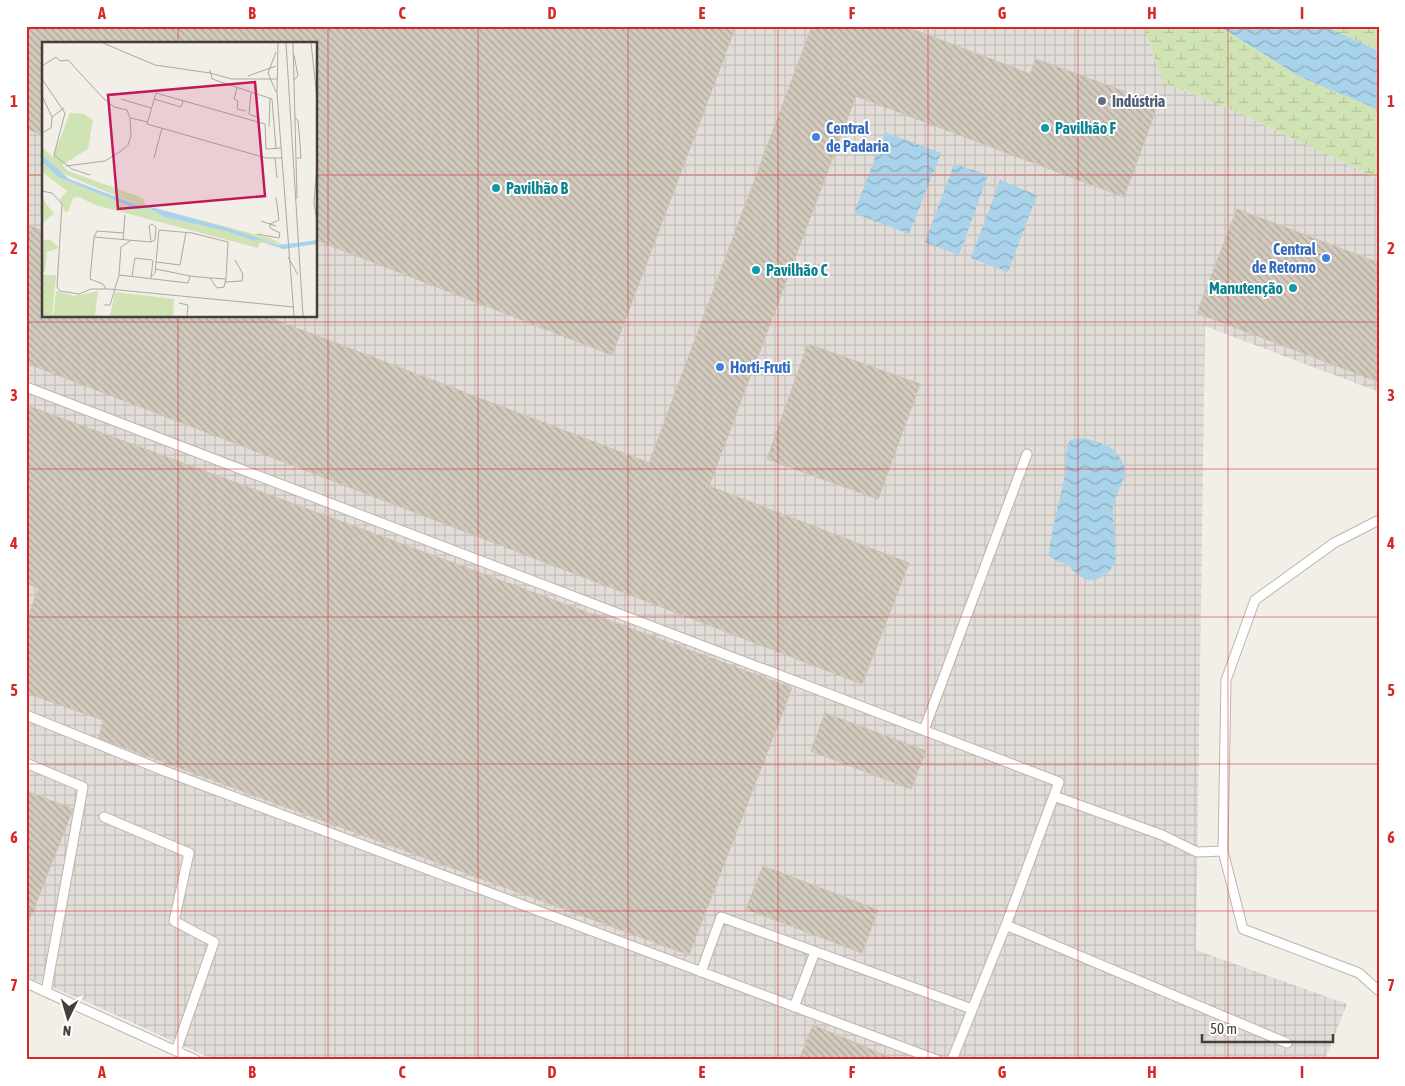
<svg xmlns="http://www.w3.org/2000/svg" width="1405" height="1086" font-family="'Asap Condensed',sans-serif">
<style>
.industrial{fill:url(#industrial-grid);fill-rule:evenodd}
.wetland{fill:url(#wetland-marsh)}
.water{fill:url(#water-waves)}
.building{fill:url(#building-back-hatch);stroke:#cdc1b2}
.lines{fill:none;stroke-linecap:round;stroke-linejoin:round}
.service-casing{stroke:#bdb6ab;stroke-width:11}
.service{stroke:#fff;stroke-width:9}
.grid{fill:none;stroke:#d62828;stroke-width:1;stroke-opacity:0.55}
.service-dot{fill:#5c6f8a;stroke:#fff;stroke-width:2}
.culture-dot{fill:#0f9aa8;stroke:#fff;stroke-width:2}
.shop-dot{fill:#3f7fe0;stroke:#fff;stroke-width:2}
.labels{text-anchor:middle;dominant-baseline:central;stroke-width:4;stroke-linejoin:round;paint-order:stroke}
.service-label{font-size:16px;font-weight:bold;fill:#4e5e75;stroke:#fff;text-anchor:start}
.shop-label{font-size:16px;font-weight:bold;fill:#366cbe;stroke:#fff;text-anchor:start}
.culture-label{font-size:16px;font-weight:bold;fill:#0d838f;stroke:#fff;text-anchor:start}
.inset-road{fill:none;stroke:#ada8a1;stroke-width:1}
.view{fill:#c2185b;fill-opacity:0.15;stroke:#c2185b;stroke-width:2.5}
.inset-edge{fill:none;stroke:#453f37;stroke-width:2.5}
.neatline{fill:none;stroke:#d62828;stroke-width:2}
.grid-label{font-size:16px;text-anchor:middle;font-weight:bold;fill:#d62828}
</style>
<defs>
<pattern id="industrial-grid" width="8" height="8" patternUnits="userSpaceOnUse" patternTransform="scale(1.25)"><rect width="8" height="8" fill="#e2ddd9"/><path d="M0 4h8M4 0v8" fill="none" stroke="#c3bfbb"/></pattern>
<pattern id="wetland-marsh" width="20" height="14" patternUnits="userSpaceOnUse" patternTransform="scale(1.25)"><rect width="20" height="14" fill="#d0e3b4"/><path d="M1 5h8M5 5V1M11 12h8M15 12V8" fill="none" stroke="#b4c49b"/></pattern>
<pattern id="water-waves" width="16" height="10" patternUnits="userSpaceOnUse" patternTransform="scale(1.25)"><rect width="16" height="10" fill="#a9d3ea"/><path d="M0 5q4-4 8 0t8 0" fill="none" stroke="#8badbe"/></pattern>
<pattern id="building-back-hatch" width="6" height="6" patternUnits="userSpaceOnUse" patternTransform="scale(1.25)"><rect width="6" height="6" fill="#d3cabe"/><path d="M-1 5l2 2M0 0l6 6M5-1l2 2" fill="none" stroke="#ada59b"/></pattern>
</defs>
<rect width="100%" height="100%" fill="#f2eee8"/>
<path class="industrial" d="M 26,26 L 1144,26 L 1162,82 L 1228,108 L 1379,179 L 1379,392 L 1205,326 L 1196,950 L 1347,1004 L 1325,1060 L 214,1060 L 83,1000 L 26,977 ZM 44,44 L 316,44 L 316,316 L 44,316 Z"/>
<path class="wetland" d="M 1144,26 L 1219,26 L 1298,76 L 1379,110 L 1379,179 L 1228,108 L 1162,82 Z
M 1325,26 L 1379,26 L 1379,51 Z"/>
<path class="water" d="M 1219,26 L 1325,26 L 1379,51 L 1379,110 L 1298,76 Z
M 885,132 L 941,153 L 909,234 L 854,213 Z
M 954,164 L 988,175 L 959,255 L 925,242 Z
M 1000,180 L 1037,195 L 1008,272 L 971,258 Z
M 1084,438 C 1102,443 1112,444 1122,461 C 1131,477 1114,493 1113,508 C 1112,524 1117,541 1116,557 C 1116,563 1111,570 1107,573 C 1091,588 1077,576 1066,563 L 1058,562 L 1049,555 C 1051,528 1060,502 1065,474 C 1067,462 1064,451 1070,440 Z"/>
<path class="building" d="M 26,26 L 736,26 L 612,355 L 316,240 L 316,44 L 44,44 L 44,135 L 26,129 Z
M 812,26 L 904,26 L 1030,74 L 1036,59 L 1158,104 L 1124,197 L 856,96 L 709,486 L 909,563 L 862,684 L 26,363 L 26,225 L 44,231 L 44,316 L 265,316 L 649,463 Z
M 1237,209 L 1379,263 L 1379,382 L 1197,313 Z
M 808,344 L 920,384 L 878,499 L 767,459 Z
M 26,405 L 792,688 L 689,955 L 101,739 L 99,738 L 103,720 L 26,693 L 26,622 L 39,588 L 26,584 Z
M 825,713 L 926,751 L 911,789 L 811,751 Z
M 26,791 L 73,809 L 27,926 L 26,926 Z
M 763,866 L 878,910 L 862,953 L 746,909 Z
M 813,1025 L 896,1060 L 799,1060 Z"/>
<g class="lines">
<defs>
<path id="service" d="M 26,387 L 1059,782 L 1006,925 L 952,1060
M 1379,520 L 1334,543 L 1255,600 L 1226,680 L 1223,851 L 1243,929 L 1359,973 L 1379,991
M 26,715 L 162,770 L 937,1060
M 924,730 L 1027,454
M 26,763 L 83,787 L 46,992
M 1054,796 L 1162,835 L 1197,852 L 1223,851
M 104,817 L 189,853 L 174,921 L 214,942 L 176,1051
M 1006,925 L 1287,1043
M 701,972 L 721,917 L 972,1009
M 26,983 L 196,1060
M 794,1007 L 815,952"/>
</defs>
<use href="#service" class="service-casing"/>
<use href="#service" class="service"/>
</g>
<path class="grid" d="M 178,26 L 178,44M 328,26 L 328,1060M 478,26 L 478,1060M 628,26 L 628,1060M 778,26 L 778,1060M 928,26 L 928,1060M 1078,26 L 1078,1060M 1228,26 L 1228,1060M 26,175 L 44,175M 316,175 L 1379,175M 178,316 L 178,1060M 26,322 L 1379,322M 26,469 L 1379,469M 26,617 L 1379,617M 26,764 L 1379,764M 26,911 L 1379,911"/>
<circle class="service-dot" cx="1102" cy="101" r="5"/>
<g class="culture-dot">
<circle cx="1045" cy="128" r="5"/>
<circle cx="496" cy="188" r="5"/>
<circle cx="756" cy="270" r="5"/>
<circle cx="1293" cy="288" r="5"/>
</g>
<g class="shop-dot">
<circle cx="816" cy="137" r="5"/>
<circle cx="1326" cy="258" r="5"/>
<circle cx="720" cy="367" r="5"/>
</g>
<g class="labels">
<g class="service-label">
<text x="1112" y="101">Indústria</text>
</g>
<g class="shop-label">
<text x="826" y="128">Central<tspan x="826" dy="18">de Padaria</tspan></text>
<text x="1316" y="249" text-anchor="end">Central<tspan x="1316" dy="18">de Retorno</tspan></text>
<text x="730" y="367">Horti-Fruti</text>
</g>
<g class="culture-label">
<text x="1055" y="128">Pavilhão F</text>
<text x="506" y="188">Pavilhão B</text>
<text x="766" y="270">Pavilhão C</text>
<text x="1283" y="288" text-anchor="end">Manutenção</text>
</g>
</g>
<g transform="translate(42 42)">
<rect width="275" height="275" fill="#f2eee8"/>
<path d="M 0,156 L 12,172 L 0,181 ZM 0,198 L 9,198 L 17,206 L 5,210 L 3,230 L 0,230 ZM 0,233 L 14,233 L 10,274 L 0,274 ZM 14,249 L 32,254 L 56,249 L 53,273 L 59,274 L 11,274 ZM 73,250 L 132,257 L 131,274 L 68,274 Z" fill="#d0e3b4"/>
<path d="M 28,71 L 42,72 L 51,78 L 46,107 L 20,123 L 26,129 L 101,156 L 104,164 L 228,196 L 244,204 L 101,165 L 15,129 L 0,113 L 0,105 L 11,115 ZM 0,120 L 16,135 L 94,167 L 106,166 L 122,175 L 184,189 L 212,199 L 219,198 L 244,209 L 222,201 L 218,201 L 216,206 L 53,163 L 37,155 L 31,156 L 26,170 L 23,170 L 18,157 L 25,149 L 0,130 Z" fill="#d0e3b4"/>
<path d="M 0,113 L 27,137 L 101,165 L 109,165 L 183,185 L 237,203 L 275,198 L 275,202 L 241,207 L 219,198 L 212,199 L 184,189 L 122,175 L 107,166 L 94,167 L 16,135 L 0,120 Z" fill="#a9d3ea"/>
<path class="inset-road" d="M 61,1 L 113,23 L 168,31 L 190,37 L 235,37M 236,1 L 235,52 L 252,274M 244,1 L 261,274M 251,1 L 255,157M 269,1 L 275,56M 234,10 L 226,31 L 234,50M 0,24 L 14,15 L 18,19 L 26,18 L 61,56 L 72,65 L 85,68 L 88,76 L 89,94 L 86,103 L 79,109 L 63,119 L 24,124M 168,28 L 170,37 L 230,57 L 234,107M 206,34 L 234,24M 0,37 L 23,71 L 12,113 L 30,127 L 48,133M 251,38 L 256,34 L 252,13M 195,46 L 192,57 L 196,59 L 195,67 L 204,69M 209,51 L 207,72 L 217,76 L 216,80M 0,54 L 10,75 L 9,86 L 0,91M 79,57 L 109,66M 112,57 L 139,65 L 141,59M 10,75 L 22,66M 253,75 L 256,79 L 258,101M 88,76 L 106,80M 227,85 L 228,57M 239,106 L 224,107 L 223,82 L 114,51 L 105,82 L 224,116 L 240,116M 112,116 L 120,86M 233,116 L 235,136M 255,116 L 259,116 L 258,101M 275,124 L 272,161 L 275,178M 0,149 L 10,151 L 20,162 L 15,245 L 18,249 L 37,252 L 49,247 L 67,247 L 252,265M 219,179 L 234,184M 110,182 L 114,185 L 113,198 L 109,200 L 107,184 ZM 228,182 L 237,178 L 234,155M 215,192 L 237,196 L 238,191 L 228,186 L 228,182M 52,195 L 55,189 L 82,191M 81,198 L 83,173M 246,215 L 256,233M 114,220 L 138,223 L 144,190M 114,227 L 148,234M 77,233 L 79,205 L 88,199M 90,234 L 93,216 L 110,218M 109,235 L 113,231 L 117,188 L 150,191 L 186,200 L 184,237M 109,236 L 111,218M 183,240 L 200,239 L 201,232 L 193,218M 64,247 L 61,242 L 48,237 L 52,195 L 109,200M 137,261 L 146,263 L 145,274M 62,263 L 68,263 L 77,233 L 146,241 L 148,234 L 168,236 L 184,237 L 182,245 L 175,246 L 168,236"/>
<path class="view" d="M 213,40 L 223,154 L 76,167 L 66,53 Z"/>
<rect width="275" height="275" class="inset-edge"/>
</g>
<rect width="1405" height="1086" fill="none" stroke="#ffffff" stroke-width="55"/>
<g transform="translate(68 1018) rotate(185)" stroke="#ffffff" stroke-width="4" paint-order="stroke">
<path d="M0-4L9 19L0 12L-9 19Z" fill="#453f37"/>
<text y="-8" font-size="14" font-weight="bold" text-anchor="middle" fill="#453f37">N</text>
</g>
<path d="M1202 1034v8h131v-8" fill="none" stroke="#453f37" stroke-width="2.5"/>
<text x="1210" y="1034" font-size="15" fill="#453f37" stroke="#ffffff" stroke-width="4" paint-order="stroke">50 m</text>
<rect x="28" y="28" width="1350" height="1030" class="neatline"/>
<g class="grid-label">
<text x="102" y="19">A</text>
<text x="252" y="19">B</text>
<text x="402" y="19">C</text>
<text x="552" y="19">D</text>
<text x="702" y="19">E</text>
<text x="852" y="19">F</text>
<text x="1002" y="19">G</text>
<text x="1152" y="19">H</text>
<text x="1302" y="19">I</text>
<text x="14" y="107">1</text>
<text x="1391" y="107">1</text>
<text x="14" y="254">2</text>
<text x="1391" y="254">2</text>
<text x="14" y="401">3</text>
<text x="1391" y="401">3</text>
<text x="14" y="549">4</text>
<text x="1391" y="549">4</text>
<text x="14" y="696">5</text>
<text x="1391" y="696">5</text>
<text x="14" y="843">6</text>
<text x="1391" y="843">6</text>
<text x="14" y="991">7</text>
<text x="1391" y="991">7</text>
<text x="102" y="1078">A</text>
<text x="252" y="1078">B</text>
<text x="402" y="1078">C</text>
<text x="552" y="1078">D</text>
<text x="702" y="1078">E</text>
<text x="852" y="1078">F</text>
<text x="1002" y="1078">G</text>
<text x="1152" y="1078">H</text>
<text x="1302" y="1078">I</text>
</g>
</svg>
